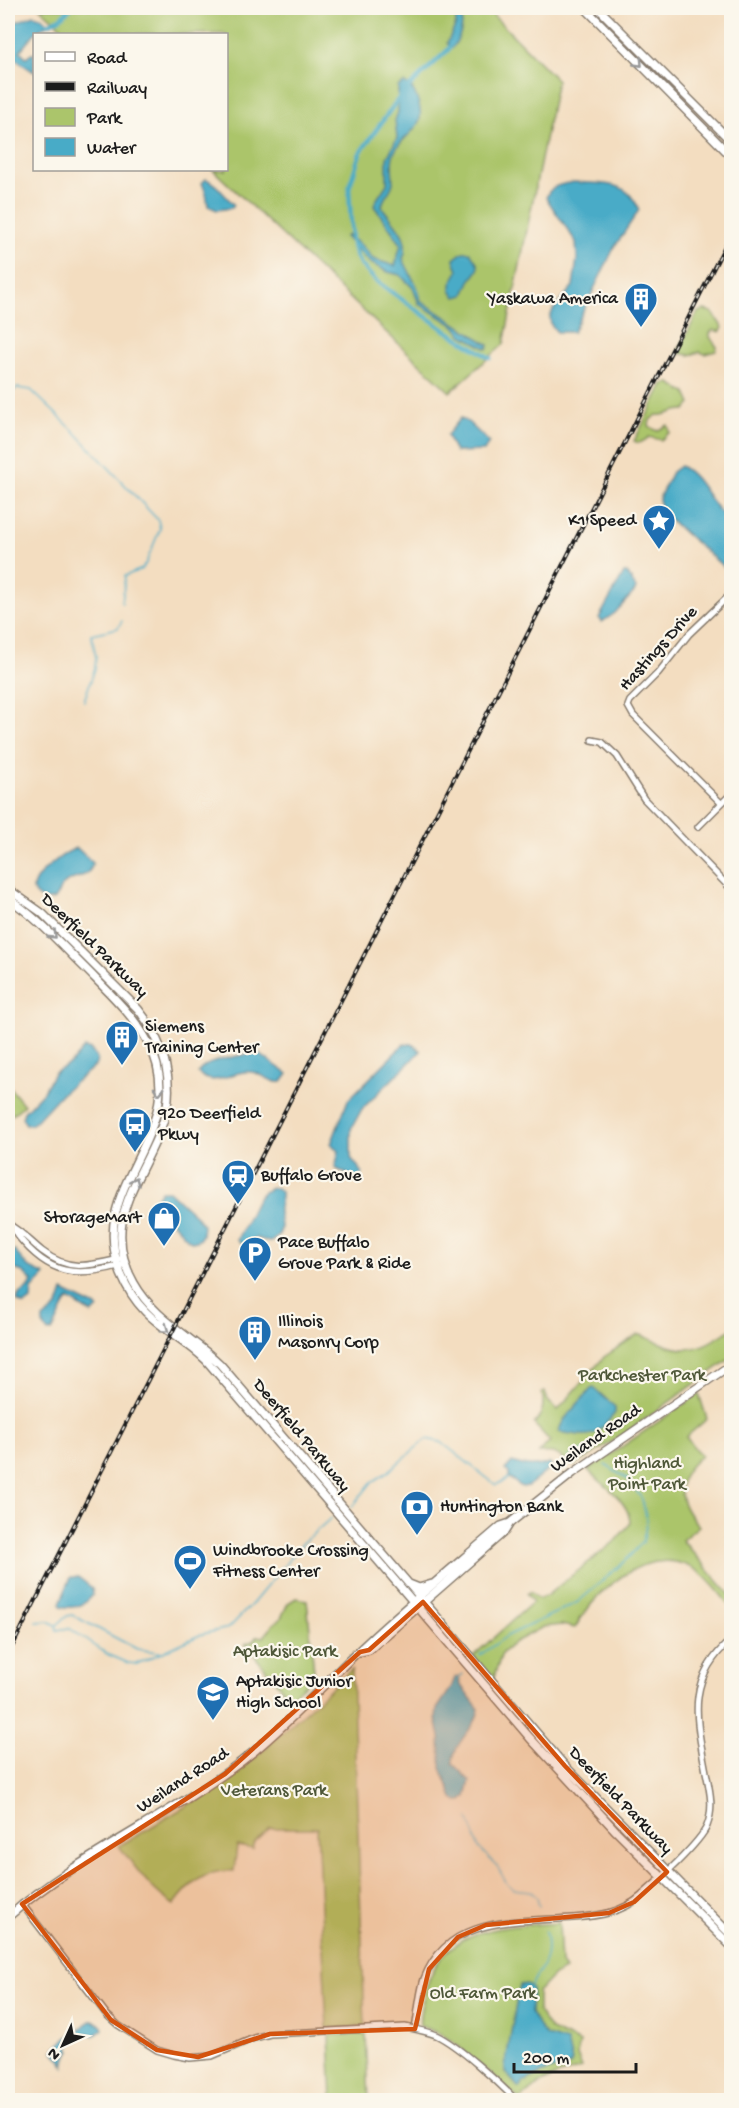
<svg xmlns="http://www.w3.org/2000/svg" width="739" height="2108" font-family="'Gochi Hand',sans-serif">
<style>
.green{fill:#abc56b;stroke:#647044;stroke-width:1.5}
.water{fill:#48abc7;stroke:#326472;stroke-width:1.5}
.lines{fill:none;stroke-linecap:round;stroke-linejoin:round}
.stream{stroke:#48abc7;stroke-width:1.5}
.canal{stroke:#48abc7;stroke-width:4.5}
.minor-casing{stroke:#887c6e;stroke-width:8}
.major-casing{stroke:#887c6e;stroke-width:10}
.minor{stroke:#fff;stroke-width:5}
.major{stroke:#fff;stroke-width:7}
.rail-casing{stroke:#1c1c1c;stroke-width:4}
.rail{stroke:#fbf7ec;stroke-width:1.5;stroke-dasharray:4.5;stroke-linecap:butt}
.oneway{stroke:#999}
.marked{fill:#d4530e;fill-opacity:0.2;stroke:#d4530e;stroke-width:4.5;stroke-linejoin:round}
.labels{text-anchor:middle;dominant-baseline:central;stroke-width:4.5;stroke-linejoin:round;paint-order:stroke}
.poi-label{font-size:18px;fill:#1c1c1c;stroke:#fbf7ec;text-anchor:start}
.street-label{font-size:18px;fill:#1c1c1c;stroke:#fbf7ec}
.park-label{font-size:18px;fill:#4e5738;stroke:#fbf7ec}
</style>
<rect width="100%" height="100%" fill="#fbf7ec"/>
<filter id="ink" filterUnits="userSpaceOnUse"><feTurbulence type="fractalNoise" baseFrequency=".0167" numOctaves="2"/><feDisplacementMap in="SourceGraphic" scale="12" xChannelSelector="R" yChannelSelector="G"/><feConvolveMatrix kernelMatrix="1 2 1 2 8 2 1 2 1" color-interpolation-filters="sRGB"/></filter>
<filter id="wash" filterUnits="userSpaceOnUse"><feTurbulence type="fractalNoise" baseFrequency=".008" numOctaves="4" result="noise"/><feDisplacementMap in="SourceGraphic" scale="24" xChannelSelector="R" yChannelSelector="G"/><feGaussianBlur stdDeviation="1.35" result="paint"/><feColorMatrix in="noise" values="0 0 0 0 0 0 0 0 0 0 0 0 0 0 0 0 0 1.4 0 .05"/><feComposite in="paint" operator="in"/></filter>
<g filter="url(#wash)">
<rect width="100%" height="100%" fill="#f3ddc0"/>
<path class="green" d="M 40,8 L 486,8 L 557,80 L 504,344 L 450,392 L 213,170 L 226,170 L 226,34 L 69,34 Z
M 704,310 L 712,312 L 723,328 L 720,332 L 713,330 L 710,333 L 710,337 L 717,347 L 716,351 L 705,354 L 700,352 L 690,355 L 677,353 L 698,312 Z
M 670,383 L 686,393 L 691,404 L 685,410 C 675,409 665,417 657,415 L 650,420 L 649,426 L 657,431 L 668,425 L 670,432 L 661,440 L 649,437 C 645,440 640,445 634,441 L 663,384 Z
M 11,1089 L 24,1105 L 12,1115 L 8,1109 L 8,1092 Z
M 731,1329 L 731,1358 L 617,1439 L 575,1465 C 559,1462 565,1450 539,1453 L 550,1441 L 534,1424 C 542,1415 545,1405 542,1393 L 545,1392 L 548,1401 L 558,1410 L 604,1357 L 637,1335 L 641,1335 C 684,1354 692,1355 731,1329 Z
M 699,1394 L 707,1419 L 686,1437 L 701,1456 C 673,1478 676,1502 699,1526 L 682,1540 L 731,1596 L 731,1608 C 722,1596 712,1582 700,1573 C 697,1570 692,1568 688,1566 C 643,1547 596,1591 575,1628 L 562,1625 L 543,1627 L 515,1642 L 502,1653 L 493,1680 L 473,1656 L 533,1602 L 527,1594 L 530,1592 L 539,1599 L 546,1596 L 614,1542 L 630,1524 C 631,1501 602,1485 588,1470 Z
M 296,1598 L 307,1600 L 314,1672 L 307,1683 L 289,1698 L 245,1644 L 253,1641 L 257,1636 L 264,1637 L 273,1624 L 281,1618 L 288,1603 Z
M 352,1669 L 365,2027 L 327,2028 L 317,1828 L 270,1828 L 255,1842 L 253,1849 L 237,1846 L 234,1871 C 206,1869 190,1883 174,1905 C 150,1890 136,1868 119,1846 L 203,1796 L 250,1762 Z
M 559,1923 L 561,1963 L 565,1970 L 553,1976 L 538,1992 L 538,2011 L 551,2030 L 580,2043 L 577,2055 L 582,2068 C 559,2074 536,2082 520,2100 L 457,2045 L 441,2034 L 420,2026 C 418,2015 423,2000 426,1989 C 444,1924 503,1927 559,1923 Z
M 366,2034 L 369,2100 L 332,2100 L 329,2035 Z"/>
<path class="water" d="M 456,8 L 463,8 C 462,24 463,35 452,48 L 447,43 L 456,24 Z
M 34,15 L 43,18 L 48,24 L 34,34 L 20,51 L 26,57 L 34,53 L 34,72 L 8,54 L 8,25 Z
M 404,83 C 410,85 414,90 416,96 C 431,131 404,130 394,153 C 390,162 393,172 393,182 C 392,192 382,197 382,207 C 394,224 412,237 403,259 L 418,289 L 421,301 L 489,345 L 487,349 L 462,335 L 455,326 L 419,304 L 413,288 L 400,275 L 388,272 L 370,263 L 345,237 L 348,235 L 362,246 L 373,259 L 395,266 L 401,244 L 374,206 L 375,202 L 387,184 L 387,158 L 397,138 L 395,120 L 398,112 L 398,87 Z
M 206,179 L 214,183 L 234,205 L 232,208 L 217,210 L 208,206 L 206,193 L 202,183 Z
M 574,182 C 603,185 627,178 639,210 L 614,248 L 573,332 L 557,332 L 551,325 L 550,317 L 553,310 L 573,286 L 577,259 L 576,242 L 546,198 C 550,185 562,184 574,182 Z
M 463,252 L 470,252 L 478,264 L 478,270 L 470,281 L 464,295 L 456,297 L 451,291 L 451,284 L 458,271 L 454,259 Z
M 461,418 L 468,422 L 489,442 L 484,451 L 455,452 L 447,435 Z
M 680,466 C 703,477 709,508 731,520 L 731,571 L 725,568 L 661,512 L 659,498 L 672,472 Z
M 624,573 L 627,573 L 636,588 L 635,591 L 615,613 L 602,622 L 599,618 Z
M 77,848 L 93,863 C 89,880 72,875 62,886 C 59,889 57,896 55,899 C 42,903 27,894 36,880 C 42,870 66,851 77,848 Z
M 404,1044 L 412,1044 L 421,1051 L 362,1109 L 351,1129 L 351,1158 L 363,1173 L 359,1177 L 355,1178 L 335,1168 L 339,1151 L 331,1144 L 348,1100 Z
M 84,1048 L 91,1050 L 97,1059 L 96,1065 L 61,1094 L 36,1121 L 31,1125 L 26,1124 L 22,1118 L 24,1112 L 43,1092 L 54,1073 L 71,1063 Z
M 258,1053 L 288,1074 L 282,1082 C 271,1084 263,1073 251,1072 C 232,1069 215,1090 198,1073 C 205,1059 243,1055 258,1053 Z
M 272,1188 L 277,1188 L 281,1192 C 282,1198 280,1201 279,1207 C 277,1222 289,1229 271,1242 L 256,1238 L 245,1244 L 241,1244 L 237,1240 C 240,1232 245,1226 248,1218 C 255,1206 256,1193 272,1188 Z
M 161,1191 L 169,1191 L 196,1216 L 203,1225 L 202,1235 L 199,1240 L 193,1242 L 188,1239 L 172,1222 L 156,1209 L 153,1201 Z
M 11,1250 L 14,1250 L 28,1267 L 45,1275 L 32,1290 L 31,1300 L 24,1305 L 17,1301 L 18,1296 L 30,1286 L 32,1281 L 23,1272 L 8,1267 L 8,1252 Z
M 63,1291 L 98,1308 L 92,1314 L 69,1299 C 61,1309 59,1320 52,1331 L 48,1332 L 43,1324 L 43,1319 L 58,1306 Z
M 594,1388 L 615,1407 L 615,1413 C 593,1440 592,1437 559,1432 C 559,1421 583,1399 591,1389 Z
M 512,1462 C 529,1467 532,1468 550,1463 L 552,1467 L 528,1486 L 522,1487 L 509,1478 L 509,1473 L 505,1470 Z
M 71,1577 L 78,1577 L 92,1588 L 93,1595 C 85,1605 75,1610 61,1606 L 60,1603 Z
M 458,1676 L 460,1680 L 459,1683 L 479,1709 C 477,1728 452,1743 453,1764 L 470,1781 L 466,1797 L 462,1801 L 456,1801 L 453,1798 L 441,1768 L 440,1737 L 436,1718 L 437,1709 L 451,1688 L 455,1677 Z
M 527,1984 L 532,1988 L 531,2013 L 539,2027 L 547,2036 L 567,2042 L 572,2061 L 570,2065 L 548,2071 L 529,2079 L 527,2082 L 525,2081 L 519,2088 L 505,2072 L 505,2066 L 518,1993 L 520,1985 Z
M 93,2020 L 101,2025 L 103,2029 L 94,2036 C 84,2029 72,2037 69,2049 L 71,2051 L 66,2057 L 64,2066 L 61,2059 L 53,2051 L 65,2039 Z"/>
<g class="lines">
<path class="stream" d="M 8,396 L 17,388 L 31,390 L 74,431 L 158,520 L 160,529 L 146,563 L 142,569 L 125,576 L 122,603
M 84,701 L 95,668 L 96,657 L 91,634 L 118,628 L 122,621
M 569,1457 L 583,1451 L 590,1454
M 352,1507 L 371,1483 L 388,1472 L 426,1439 L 441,1442 L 496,1485 L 509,1478
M 36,1622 L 48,1621 L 56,1625 L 57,1630 L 69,1628 L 107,1654 L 128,1663 L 137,1664 L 202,1634 L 229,1628 L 253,1603 L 303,1543 L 331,1518
M 57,1625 L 67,1616 L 72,1615 L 137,1649 L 163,1653
M 480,1655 L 507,1636 L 578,1602 L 625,1561 L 643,1542 L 647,1520 L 642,1499 L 629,1480 L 605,1465
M 459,1678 L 463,1674
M 469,1819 L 479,1848 L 497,1866 L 507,1884 L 513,1889 L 530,1891 L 537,1897 L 539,1906
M 531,1986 C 543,1964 551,1959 545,1931"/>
<path class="canal" d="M 48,24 L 60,18 L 71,8
M 407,89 L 448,50 L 453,42
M 401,95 L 360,153 L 349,188 L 352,242 L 356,256 L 361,265 L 376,281 L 442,328 L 490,358"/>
</g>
</g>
<g filter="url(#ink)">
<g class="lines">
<defs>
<path id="minor" d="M 592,740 L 602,742 L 617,756 L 644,799 L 732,890
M 721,803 L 633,715 L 628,706 L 630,701 L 658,673 L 689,634 L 732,593
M 698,827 L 732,793
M 8,1221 C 12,1225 14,1231 18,1236 C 49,1275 76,1278 122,1265
M 13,1227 C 24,1234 32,1243 42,1251 C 69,1272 89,1266 119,1259
M 22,1904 L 107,2015 L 118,2025 L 157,2050 L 174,2055 L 190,2058 L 212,2056 L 254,2038 L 270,2034 L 405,2027 C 415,2029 426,2031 436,2035 C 459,2046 498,2082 516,2100
M 415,2029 C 418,2013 419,1995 424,1979 C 448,1915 517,1922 573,1918 C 598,1916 622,1913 641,1896 C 656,1883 700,1843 707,1826 C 714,1808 710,1791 706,1772 C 696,1718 685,1679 732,1639"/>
<path id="major" d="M 585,8 L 732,157
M 598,8 L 732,142
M 8,889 L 42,913 L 138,1009 C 164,1041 177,1085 162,1125 C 142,1180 99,1221 134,1283 C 154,1319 192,1337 220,1364 L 565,1766 L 732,1936
M 8,898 C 37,918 60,943 85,968 C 128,1012 179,1055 153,1124 C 134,1177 97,1213 121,1274 C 141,1322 173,1329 206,1360 L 530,1738 L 616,1831 L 732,1947
M 409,1584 L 419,1588 L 432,1584
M 360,1652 L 369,1650 L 505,1531 L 510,1523 L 573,1473 L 732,1364
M 8,1917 C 79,1855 167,1818 242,1761 C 287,1726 325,1682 367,1643 C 410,1603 456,1565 501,1526 L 510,1523"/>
</defs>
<use href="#minor" class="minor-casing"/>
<use href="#major" class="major-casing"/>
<use href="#minor" class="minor"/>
<use href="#major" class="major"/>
<defs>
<path id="rail" d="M 8,1655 L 732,232"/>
</defs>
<use href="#rail" class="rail-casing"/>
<use href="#rail" class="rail"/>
</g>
<defs><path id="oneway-chevron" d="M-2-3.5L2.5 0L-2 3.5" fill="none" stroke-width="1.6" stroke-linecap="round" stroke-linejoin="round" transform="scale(1.5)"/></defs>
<g class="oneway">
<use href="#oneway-chevron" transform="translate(639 63) rotate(46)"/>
<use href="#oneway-chevron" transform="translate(53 935) rotate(45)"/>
<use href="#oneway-chevron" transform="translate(159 1091) rotate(92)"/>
<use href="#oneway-chevron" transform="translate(135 1181) rotate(-65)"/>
<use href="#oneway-chevron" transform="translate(165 1329) rotate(36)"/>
</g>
</g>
<path class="marked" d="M 423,1602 L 565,1766 L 667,1872 L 634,1902 L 609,1913 L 486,1925 L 458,1937 L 429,1969 L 415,2029 L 270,2034 L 198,2057 L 157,2050 L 111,2020 L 22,1904 L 225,1774 L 360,1652 L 369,1650 Z"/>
<defs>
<symbol id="building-pin" viewBox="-11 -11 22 30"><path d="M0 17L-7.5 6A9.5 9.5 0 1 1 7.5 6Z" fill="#1f6fb2" stroke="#fbf7ec"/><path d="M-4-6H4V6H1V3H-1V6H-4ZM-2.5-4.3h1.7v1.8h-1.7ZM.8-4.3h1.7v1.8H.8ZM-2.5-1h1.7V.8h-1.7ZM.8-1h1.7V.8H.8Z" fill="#fff"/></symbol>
<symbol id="sight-pin" viewBox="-11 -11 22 30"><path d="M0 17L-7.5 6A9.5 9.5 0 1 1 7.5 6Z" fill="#1f6fb2" stroke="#fbf7ec"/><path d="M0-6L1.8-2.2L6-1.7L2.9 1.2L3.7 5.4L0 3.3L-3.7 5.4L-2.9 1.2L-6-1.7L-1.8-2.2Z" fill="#fff"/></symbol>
<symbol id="bus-pin" viewBox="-11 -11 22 30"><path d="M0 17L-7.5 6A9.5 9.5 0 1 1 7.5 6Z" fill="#1f6fb2" stroke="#fbf7ec"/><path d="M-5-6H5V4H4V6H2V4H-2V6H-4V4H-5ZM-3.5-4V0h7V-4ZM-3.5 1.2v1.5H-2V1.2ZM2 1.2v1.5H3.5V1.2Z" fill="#fff"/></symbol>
<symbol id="station-pin" viewBox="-11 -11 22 30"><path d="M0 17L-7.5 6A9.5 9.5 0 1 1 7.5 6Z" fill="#1f6fb2" stroke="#fbf7ec"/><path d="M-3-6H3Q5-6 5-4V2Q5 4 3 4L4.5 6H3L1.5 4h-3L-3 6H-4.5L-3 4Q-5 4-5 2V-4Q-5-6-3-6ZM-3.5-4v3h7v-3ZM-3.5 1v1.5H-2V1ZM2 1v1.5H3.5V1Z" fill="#fff"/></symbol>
<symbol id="shop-pin" viewBox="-11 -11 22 30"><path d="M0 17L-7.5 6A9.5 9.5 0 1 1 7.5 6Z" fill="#1f6fb2" stroke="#fbf7ec"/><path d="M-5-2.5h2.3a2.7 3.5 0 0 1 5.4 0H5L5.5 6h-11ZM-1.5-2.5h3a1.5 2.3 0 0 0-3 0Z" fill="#fff"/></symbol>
<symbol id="parking-pin" viewBox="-11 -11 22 30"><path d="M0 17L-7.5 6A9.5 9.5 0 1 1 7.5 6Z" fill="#1f6fb2" stroke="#fbf7ec"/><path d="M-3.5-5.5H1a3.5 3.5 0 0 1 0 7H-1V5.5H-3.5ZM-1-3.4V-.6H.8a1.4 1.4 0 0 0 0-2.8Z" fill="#fff"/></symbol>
<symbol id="bank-pin" viewBox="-11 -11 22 30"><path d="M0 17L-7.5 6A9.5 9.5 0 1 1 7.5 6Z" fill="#1f6fb2" stroke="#fbf7ec"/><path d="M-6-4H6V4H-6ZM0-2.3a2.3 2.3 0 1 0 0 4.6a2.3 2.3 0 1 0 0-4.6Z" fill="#fff"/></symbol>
<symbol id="stadium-pin" viewBox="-11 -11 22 30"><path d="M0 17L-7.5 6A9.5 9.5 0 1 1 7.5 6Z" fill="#1f6fb2" stroke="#fbf7ec"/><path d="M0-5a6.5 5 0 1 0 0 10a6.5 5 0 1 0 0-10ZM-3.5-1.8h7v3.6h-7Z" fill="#fff"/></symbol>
<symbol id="school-pin" viewBox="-11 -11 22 30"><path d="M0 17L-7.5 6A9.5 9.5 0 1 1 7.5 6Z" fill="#1f6fb2" stroke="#fbf7ec"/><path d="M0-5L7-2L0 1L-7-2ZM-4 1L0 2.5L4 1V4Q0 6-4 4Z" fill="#fff"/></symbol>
</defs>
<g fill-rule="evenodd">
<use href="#building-pin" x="622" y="280" width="38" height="52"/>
<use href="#sight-pin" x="640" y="502" width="38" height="52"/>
<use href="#building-pin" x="103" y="1018" width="38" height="52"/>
<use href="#bus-pin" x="116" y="1105" width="38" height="52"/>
<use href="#station-pin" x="219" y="1157" width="38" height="52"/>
<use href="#shop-pin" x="145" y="1199" width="38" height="52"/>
<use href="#parking-pin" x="236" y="1234" width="38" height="52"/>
<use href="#building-pin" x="236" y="1313" width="38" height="52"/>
<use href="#bank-pin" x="398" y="1488" width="38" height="52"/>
<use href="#stadium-pin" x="171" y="1542" width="38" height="52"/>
<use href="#school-pin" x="194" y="1673" width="38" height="52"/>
</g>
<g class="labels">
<g class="poi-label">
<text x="618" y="299" text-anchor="end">Yaskawa America</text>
<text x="636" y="521" text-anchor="end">K1 Speed</text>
<text x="145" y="1027">Siemens<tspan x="145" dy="21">Training Center</tspan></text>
<text x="158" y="1114">920 Deerfield<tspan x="158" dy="21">Pkwy</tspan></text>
<text x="261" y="1176">Buffalo Grove</text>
<text x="141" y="1218" text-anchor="end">StorageMart</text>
<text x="278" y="1243">Pace Buffalo<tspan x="278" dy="21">Grove Park &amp; Ride</tspan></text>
<text x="278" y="1322">Illinois<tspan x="278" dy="21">Masonry Corp</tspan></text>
<text x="440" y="1507">Huntington Bank</text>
<text x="213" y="1551">Windbrooke Crossing<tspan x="213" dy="21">Fitness Center</tspan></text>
<text x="236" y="1682">Aptakisic Junior<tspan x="236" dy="21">High School</tspan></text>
</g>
<g class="street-label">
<text transform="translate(659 649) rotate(-48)">Hastings Drive</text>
<text transform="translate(94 946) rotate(44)">Deerfield Parkway</text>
<text transform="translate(301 1436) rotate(50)">Deerfield Parkway</text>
<text transform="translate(596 1439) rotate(-35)">Weiland Road</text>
<text transform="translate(183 1781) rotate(-33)">Weiland Road</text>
<text transform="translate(620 1801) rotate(46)">Deerfield Parkway</text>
</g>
<g class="park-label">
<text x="642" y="1376">Parkchester Park</text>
<text x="647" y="1464">Highland<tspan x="647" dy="21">Point Park</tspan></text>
<text x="285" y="1652">Aptakisic Park</text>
<text x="274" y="1791">Veterans Park</text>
<text x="483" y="1994">Old Farm Park</text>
</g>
</g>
<rect width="739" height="2108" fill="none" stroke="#fbf7ec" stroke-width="30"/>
<rect x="33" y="33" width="195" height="138" fill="#fbf7ec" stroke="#a29f99" stroke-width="1.5"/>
<rect x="45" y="52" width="30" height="9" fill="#ffffff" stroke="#a29f99" stroke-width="1.5"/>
<text x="87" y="63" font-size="18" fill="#1c1c1c">Road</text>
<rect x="45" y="82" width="30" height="9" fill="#1c1c1c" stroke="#a29f99" stroke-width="1.5"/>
<text x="87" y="93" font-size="18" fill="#1c1c1c">Railway</text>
<rect x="45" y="108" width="30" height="18" fill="#abc56b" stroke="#a29f99" stroke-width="1.5"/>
<text x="87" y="123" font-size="18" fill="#1c1c1c">Park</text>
<rect x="45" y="138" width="30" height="18" fill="#48abc7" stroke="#a29f99" stroke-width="1.5"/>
<text x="87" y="153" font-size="18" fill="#1c1c1c">Water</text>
<g transform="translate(63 2045) rotate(225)" stroke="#fbf7ec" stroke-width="4.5" paint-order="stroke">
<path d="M0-4.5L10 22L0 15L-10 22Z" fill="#1c1c1c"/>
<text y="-9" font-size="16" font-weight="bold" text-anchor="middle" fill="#1c1c1c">N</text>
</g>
<path d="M514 2063v9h122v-9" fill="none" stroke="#1c1c1c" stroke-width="3"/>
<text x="523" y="2063" font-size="18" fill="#1c1c1c" stroke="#fbf7ec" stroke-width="4.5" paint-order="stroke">200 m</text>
</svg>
